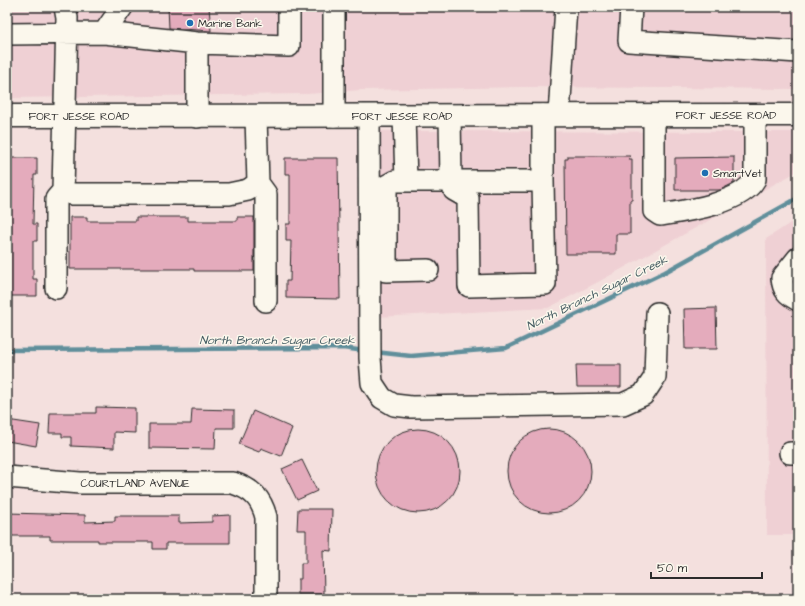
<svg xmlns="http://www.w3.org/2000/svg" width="805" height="606" font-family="'Architects Daughter',sans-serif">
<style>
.built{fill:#efd0d4}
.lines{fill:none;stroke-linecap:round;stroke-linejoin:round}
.stream{stroke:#618f9b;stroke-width:4.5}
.building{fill:#e4abbc;stroke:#2b2b2b}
.minor-casing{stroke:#2b2b2b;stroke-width:24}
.major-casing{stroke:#2b2b2b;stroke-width:25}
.minor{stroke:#fbf7ec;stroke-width:21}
.major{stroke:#fbf7ec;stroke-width:22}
.poi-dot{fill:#1f6fb2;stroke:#fbf7ec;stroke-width:1.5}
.labels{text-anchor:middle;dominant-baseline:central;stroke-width:3;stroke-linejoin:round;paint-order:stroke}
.poi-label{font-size:11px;fill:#2b2b2b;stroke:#fbf7ec;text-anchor:start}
.street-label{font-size:11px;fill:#2b2b2b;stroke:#fbf7ec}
.water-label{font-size:12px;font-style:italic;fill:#465d63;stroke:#fbf7ec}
</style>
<rect width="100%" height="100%" fill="#f4e0de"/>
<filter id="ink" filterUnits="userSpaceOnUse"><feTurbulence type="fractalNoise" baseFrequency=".025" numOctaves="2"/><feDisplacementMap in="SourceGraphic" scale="8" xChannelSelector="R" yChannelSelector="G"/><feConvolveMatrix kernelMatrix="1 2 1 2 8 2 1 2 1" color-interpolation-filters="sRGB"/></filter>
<g filter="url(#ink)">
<path class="built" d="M 7,7 L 798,7 L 798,89 L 523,87 L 362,90 L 307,94 L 7,98 Z
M 379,131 L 798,132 L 798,171 L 600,281 L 548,308 L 377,317 Z
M 798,218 L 798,535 L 767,535 L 766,239 Z"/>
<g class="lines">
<path class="stream" d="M 7,350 L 343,348 L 365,351
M 375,352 L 411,356 L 506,348 L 665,272 L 798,198"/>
</g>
<path class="building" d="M 168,7 L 209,7 L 211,31 L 169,28 Z
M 568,156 L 630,156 L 629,159 L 632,159 L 632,200 L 630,200 L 630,234 L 616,234 L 616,254 L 566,254 L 565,159 L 568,159 Z
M 734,157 L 734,183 L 720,190 L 675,190 L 675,158 Z
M 7,158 L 37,158 L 37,175 L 34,175 L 33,224 L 37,224 L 37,241 L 33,241 L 33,279 L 37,279 L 37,296 L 7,296 Z
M 285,158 L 338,158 L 340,299 L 286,298 L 286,281 L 290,281 L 291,241 L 286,241 L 286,224 L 290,224 L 290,174 L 285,174 Z
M 70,217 L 87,217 L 87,221 L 136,221 L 136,217 L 188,217 L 188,221 L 237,221 L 237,217 L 254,217 L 254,271 L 194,271 L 194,269 L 70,269 Z
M 716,308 L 717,349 L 685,349 L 684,309 Z
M 576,365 L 621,365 L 621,387 L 577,387 Z
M 96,407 L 135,408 L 135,433 L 114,432 L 114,448 L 71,446 L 71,437 L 62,437 L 62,433 L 49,433 L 50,413 L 96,413 Z
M 192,409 L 234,410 L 234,428 L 216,428 L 215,449 L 149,448 L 149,424 L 191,424 Z
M 253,411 L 292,428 L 281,456 L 261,448 L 259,452 L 239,444 Z
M 7,420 L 40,425 L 36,446 L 7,441 Z
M376 471a42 42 0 1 1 84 0a42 42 0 1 1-84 0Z
M507 471a42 42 0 1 1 84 0a42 42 0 1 1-84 0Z
M 302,460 L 317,491 L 297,500 L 282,469 Z
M 298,509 L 332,509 L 331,551 L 323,550 L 324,594 L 298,594 L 298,579 L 301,579 L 301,563 L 306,563 L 306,530 L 297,530 Z
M 7,513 L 85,515 L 85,522 L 115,521 L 115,516 L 179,516 L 179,523 L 212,522 L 212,516 L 230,515 L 230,543 L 166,543 L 166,549 L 153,549 L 153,542 L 98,542 L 98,540 L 50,540 L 50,536 L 7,536 Z"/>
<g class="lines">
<defs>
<path id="minor" d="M 65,7 L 67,18 L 63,191 L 71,194 L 229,194 L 248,190 L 258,183 L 256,117
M 334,7 L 334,116
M 631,7 L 629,41 L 798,52
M 104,33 L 122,7
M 7,34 L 104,33 L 197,43 L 289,46 L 289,7
M 197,43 L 197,117
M 559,115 L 566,7
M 654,115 L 654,211 L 660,215 C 686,211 741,204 755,179 L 755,115
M 369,116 L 370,358 L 372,383 L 382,398 L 394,405 L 411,407 L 623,404 L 643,395 L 655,377 L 657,313
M 404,116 L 406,181 L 451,181 L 454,190 L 468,198 L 469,286 L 545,284 L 543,181
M 450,116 L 451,181 L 543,181 L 543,115
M 406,181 L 395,181 L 386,186 L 386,271 L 428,270
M 258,183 L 266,194 L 266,301
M 798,258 L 782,278 C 783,290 787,294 798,300
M 56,288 L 56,199 L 63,191
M 790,453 L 798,453
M 7,477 L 80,483 L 233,483 C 252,489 261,498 266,517 L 266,599"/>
<path id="major" d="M 7,116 L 798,115"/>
</defs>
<use href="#minor" class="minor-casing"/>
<use href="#major" class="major-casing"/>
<use href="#minor" class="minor"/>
<use href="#major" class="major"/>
</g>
</g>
<g class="poi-dot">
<circle cx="190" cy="23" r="4"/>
<circle cx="705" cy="173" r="4"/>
</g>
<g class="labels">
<g class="poi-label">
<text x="198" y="23">Marine Bank</text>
<text x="713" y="173">SmartVet</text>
</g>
<g class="street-label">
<text x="726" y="115">FORT JESSE ROAD</text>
<text x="79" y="116">FORT JESSE ROAD</text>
<text x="402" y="116">FORT JESSE ROAD</text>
<text x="135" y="483">COURTLAND AVENUE</text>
</g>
<g class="water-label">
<text transform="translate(597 293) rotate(-26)">North Branch Sugar Creek</text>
<text x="277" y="340">North Branch Sugar Creek</text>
</g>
</g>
<rect width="805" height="606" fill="none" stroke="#fbf7ec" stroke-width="24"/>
<rect x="12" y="12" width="781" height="582" fill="none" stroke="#2b2b2b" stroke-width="1.5" filter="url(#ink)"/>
<path d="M651 572v6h111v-6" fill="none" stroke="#2b2b2b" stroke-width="2"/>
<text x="657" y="572" font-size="12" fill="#2b2b2b" stroke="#fbf7ec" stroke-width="3" paint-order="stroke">50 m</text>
</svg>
